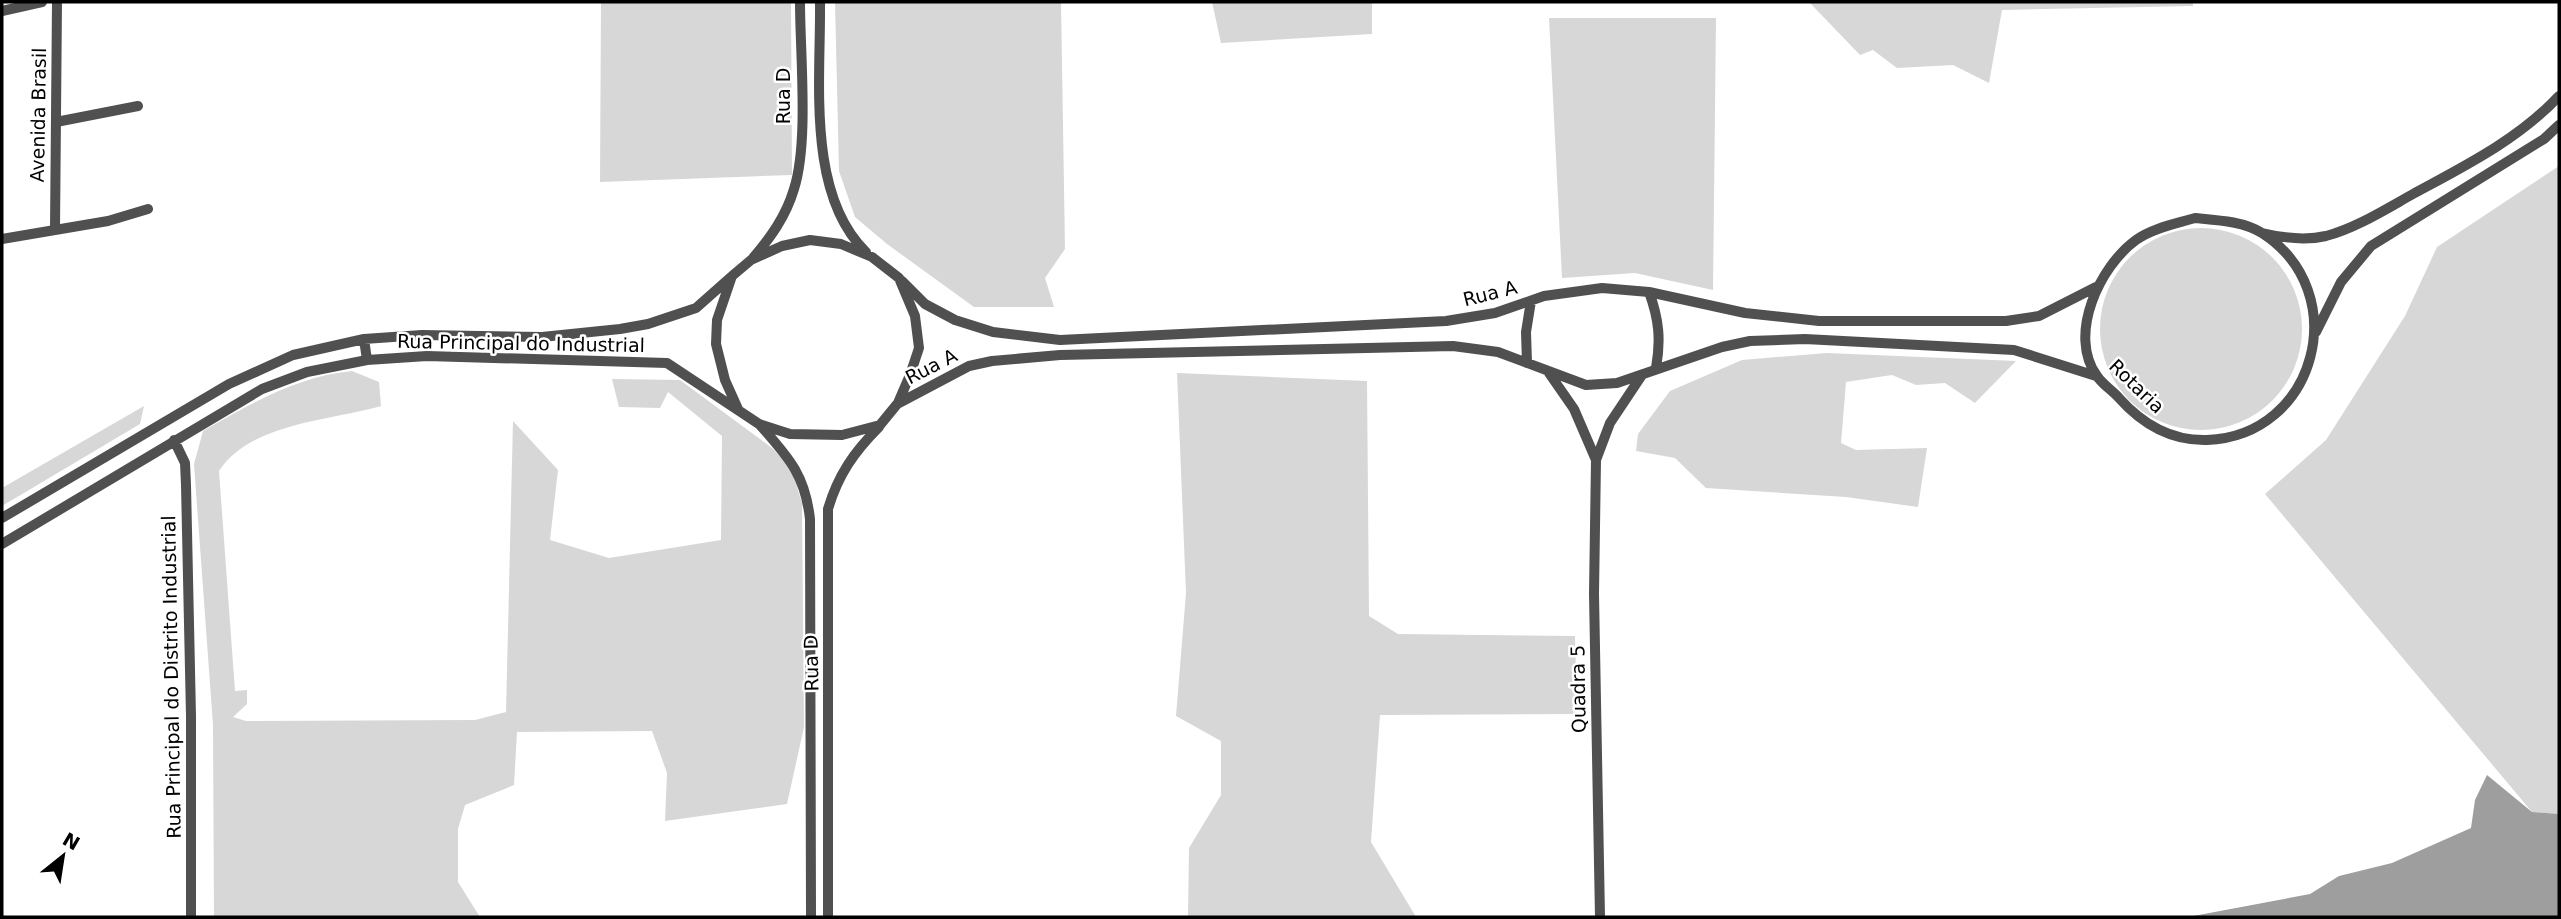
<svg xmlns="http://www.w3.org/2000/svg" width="2561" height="919" font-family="'DejaVu Sans',sans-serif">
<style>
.green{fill:#d7d7d7}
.water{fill:#9e9e9e}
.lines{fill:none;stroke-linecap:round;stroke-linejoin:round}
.minor{stroke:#505050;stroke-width:10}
.labels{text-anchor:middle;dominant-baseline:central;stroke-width:5;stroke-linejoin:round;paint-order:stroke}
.street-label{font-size:19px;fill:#000;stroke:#fff}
</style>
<rect width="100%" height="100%" fill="#fff"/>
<path class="green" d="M 601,2 L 791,2 L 792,175 L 600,182 Z
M 835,2 L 1061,2 L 1065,249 L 1045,278 L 1054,307 L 974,307 L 887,244 L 855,217 L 839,171 Z
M 1212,2 L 1372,2 L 1372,34 L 1221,43 Z
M 1809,2 L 2193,2 L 2193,6 L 2002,10 L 1989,83 L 1953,65 L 1897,68 L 1873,50 L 1860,55 Z
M 1549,18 L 1716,18 L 1713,290 L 1635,273 L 1562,278 Z
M 2559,166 L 2559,814 L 2532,812 L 2265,494 L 2326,440 L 2405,316 L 2437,247 Z
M2100 329a101 101 0 1 1 202 0a101 101 0 1 1-202 0Z
M 1827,353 L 2016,361 L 1975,403 L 1945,383 L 1916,385 L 1892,375 L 1846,382 L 1841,443 L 1856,450 L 1927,448 L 1918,507 L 1846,497 L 1706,488 L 1675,458 L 1636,451 L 1638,434 L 1670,391 L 1742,360 Z
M 352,371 L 379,382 L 381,406 C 329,421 250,423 219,471 L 235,691 L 247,690 L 247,704 L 233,717 L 246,721 L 475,720 L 506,712 L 513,421 L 558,470 L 550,540 L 609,558 L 721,540 L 722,436 L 668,392 L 660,408 L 619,407 L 612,379 L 680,380 L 772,448 L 791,468 L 802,503 L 804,727 L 787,804 L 665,821 L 667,773 L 652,731 L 517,732 L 514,785 L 465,805 L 458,829 L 458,882 L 480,917 L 214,917 L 213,725 L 194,464 L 203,431 C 250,404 298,376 352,371 Z
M 1177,373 L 1367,381 L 1369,616 L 1398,634 L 1575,636 L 1577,714 L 1380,715 L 1371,842 L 1416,917 L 1188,917 L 1189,848 L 1221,795 L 1221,741 L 1176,716 L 1186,593 Z
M 144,406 L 140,424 L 2,506 L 2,488 Z"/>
<path class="water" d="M 2487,775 L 2532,812 L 2559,814 L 2559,917 L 2188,917 L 2310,894 L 2339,876 L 2392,863 L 2471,828 L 2475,800 Z"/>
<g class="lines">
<path class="minor" d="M 820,2 C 821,79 806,194 866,252
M 2,11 L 42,2
M 56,122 L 138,106
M 2195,218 C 2216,220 2243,221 2262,233 C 2354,292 2317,436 2207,440 C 2171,441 2143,425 2119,398 C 2113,391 2102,384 2097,376 C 2067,335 2100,266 2136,240 C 2153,228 2175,224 2195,218 Z
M 55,228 L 57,2
M 2262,233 C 2283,238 2304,241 2326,236 C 2356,228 2386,209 2413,194 C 2465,166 2519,139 2559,96
M 2,239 L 108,221 L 148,209
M 753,258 C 771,237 786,216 794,189 C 809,142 800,54 800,2
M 902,281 L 925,304 L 955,320 L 993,332 L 1060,340 L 1446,321 L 1495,313 L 1544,296 L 1602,288 L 1649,292 L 1745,313 L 1819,321 L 2006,321 L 2039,316 L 2096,287
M 1649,292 C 1659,319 1661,340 1656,368
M 2316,332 L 2341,282 L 2371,246 L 2544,139 L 2559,125
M 364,339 L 367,360
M 1527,363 L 1526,332 L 1531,301
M 1549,373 L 1574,409 L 1596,460
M 899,403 L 969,366 L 992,361 L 1060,355 L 1453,346 L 1498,352 L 1586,385 L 1617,383 L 1722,347 L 1750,341 L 1805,339 L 2014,350 L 2096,376
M 760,425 C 788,457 805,474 810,519 L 811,917
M 174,440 L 185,463 L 186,485 L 191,716 L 191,917
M 2,518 L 229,384 L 293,355 L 364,339 L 422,335 L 542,337 L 620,329 L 648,324 L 696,308 L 731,277
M 2,544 L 262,389 L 307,372 L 367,360 L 427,356 L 667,363 L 759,424 L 790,434 L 842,435 L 880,425 L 898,403 L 910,375 L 919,348 L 915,316 L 899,278 L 872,257 L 841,244 L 810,240 L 782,246 L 751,260 L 732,276 L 717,320 L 716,344 L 725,380 L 738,409
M 828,917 L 828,509 C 838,475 854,452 879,427
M 1600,917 L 1594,594 L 1596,460 L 1610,423 L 1642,375"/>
</g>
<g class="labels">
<g class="street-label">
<text transform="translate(783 96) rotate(-90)">Rua D</text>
<text transform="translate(38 115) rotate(-89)">Avenida Brasil</text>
<text transform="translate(1490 293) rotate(-14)">Rua A</text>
<text transform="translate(521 343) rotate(1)">Rua Principal do Industrial</text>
<text transform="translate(931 366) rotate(-27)">Rua A</text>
<text transform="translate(2137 386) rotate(44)">Rotaria</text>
<text transform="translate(811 663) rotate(-91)">Rua D</text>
<text transform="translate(171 677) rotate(-91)">Rua Principal do Distrito Industrial</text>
<text transform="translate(1578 689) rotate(-91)">Quadra 5</text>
</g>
</g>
<rect width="2561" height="919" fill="none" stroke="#000000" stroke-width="7"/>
<g transform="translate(63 856) rotate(30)" stroke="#ffffff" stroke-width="5" paint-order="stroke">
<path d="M0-5L12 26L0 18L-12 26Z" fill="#000000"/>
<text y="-10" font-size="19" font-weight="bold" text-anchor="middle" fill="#000000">N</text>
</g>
</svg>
